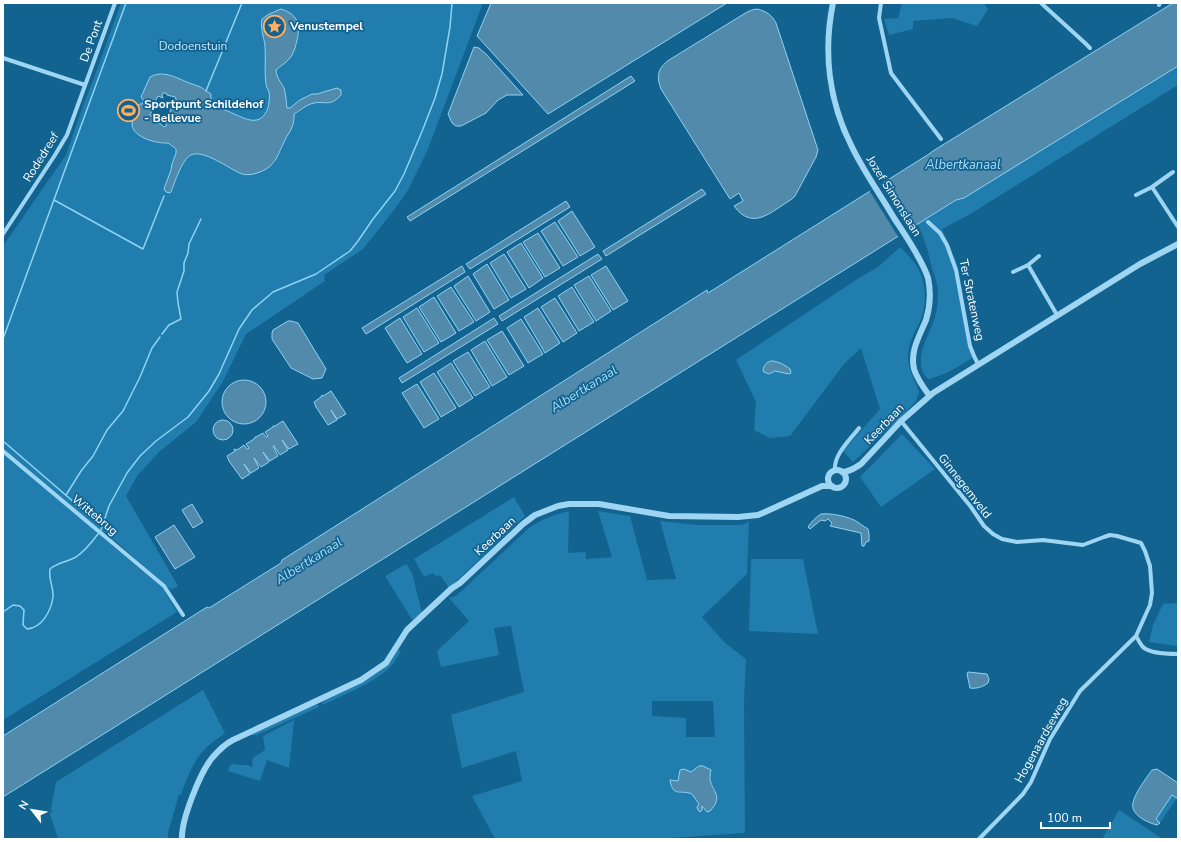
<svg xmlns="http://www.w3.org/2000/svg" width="1181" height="842" font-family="'Nunito Sans',sans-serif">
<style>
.green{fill:#217dad;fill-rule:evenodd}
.water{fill:#518aab;stroke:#8ed3f5;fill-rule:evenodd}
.pier{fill:#126390}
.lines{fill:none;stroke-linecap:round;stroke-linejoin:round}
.stream{stroke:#8ed3f5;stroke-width:1.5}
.minor{stroke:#9dd5f2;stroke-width:4}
.tertiary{stroke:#9dd5f2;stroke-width:6}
.labels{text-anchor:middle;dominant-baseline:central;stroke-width:3.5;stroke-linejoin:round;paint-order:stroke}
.poi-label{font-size:12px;font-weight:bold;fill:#fff;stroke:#126390;text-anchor:start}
.street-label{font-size:12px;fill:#fff;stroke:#126390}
.park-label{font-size:12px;fill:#c4e9fd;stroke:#126390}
.water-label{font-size:13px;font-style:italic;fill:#a8def9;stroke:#126390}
</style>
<rect width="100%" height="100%" fill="#126390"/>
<path class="green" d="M 121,3 L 483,3 L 428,149 L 408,190 L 394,210 L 363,249 L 324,275 L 325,281 L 246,334 L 222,383 L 196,422 L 159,452 L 137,476 L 126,496 L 178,586 L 171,590 L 105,532 L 102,537 L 162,587 L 177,612 L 3,720 L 3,246 L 66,155 L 84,103 L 96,72 ZM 274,11 L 293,16 L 299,25 L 300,31 L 294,51 L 283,64 L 276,70 C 276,77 281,82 284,88 C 286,95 286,101 287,108 L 290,108 C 297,102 307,94 317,94 L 337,88 L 319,102 L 311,103 L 294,115 L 294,121 L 289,133 L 285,139 L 281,151 L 273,164 L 241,174 C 231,168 201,148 189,156 C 182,161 174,184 171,192 L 166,192 L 164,189 L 171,170 L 172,164 L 176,151 L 168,143 C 156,145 145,140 136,132 C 135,122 132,112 140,104 L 142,104 L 144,101 L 142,98 L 164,74 L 171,75 L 193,85 L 199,86 L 211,94 L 210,97 L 211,101 L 217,107 L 246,119 L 253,121 L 258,120 L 265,113 L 268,107 L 269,101 L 269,92 L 266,85 L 265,45 L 261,30 L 264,17 Z
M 902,3 L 984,3 L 988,9 L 977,26 L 952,18 L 913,21 L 913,29 L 889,35 L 884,19 L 898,18 Z
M 1178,64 L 1178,85 L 967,216 L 942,229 L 958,267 L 971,342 L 976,356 L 947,373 L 929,379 C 925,377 924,374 922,370 C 917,350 930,335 935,317 C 937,310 938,302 938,295 C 938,285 935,277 932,268 C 928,252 925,239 918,224 Z
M 900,247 C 905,252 909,256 913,261 C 926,277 928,300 921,319 C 915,332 908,343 908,357 C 908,371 915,380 919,392 L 916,401 L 899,419 L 853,462 L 843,451 L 880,409 L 861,348 L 844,364 L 790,436 L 770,438 L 754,430 L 756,402 L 736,360 L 854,281 L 878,267 Z
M 902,434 L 935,469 L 881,507 L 860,477 Z
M 514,497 L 525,516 L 449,588 L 440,575 L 437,577 L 433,573 L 424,577 L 414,559 Z
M 569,511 L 568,553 L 586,552 L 586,559 L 612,557 L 598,511 L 630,516 L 647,580 L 676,579 L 660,521 L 696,525 L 741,525 L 749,522 L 747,574 L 702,617 L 725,643 L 746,659 L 744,702 L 745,833 L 657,839 L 495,839 L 472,796 L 522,781 L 516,751 L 462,768 L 451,715 L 524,692 L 511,626 L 494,628 L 499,655 L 441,667 L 437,651 L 469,621 L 449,598 L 456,596 L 529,528 C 542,519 553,515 569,511 ZM 652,701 L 713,701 L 715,737 L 686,737 L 686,718 L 652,716 ZM 701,766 L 708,768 L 710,770 L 710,780 L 716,791 L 716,800 L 714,806 L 706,810 L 705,808 L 702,806 L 701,808 L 692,794 L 690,793 L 676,791 L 671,786 L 670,780 L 678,782 L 680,770 L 684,769 L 691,772 Z
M 751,559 L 803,559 L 818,634 L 749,631 Z
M 406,564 L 412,573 L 422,613 L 413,621 L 385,576 Z
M 1178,603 L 1178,646 L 1149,642 L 1153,625 L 1163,604 Z
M 398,650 L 401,651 C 397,657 394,663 390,667 C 374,683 343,695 323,705 L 322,702 C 340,693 374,679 387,665 C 392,661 395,655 398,650 Z
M 203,690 L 225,733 C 219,738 212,742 207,747 C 193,760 187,778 181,795 L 179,794 L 168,833 L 168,839 L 58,839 L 50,814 L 56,782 Z
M 317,704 L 319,707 L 257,735 L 250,735 Z
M 294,720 L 289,768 L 267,760 L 260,781 L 228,771 L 230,765 L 232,764 L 239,765 L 247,765 L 253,767 L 252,761 L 254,757 L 265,750 L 263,736 Z
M 1172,794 L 1177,798 L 1160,823 L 1155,819 Z
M 1119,810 L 1163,839 L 1102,839 Z"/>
<path class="water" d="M 491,3 L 727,3 L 548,114 L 477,36 Z
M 1173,3 L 1178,3 L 1178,66 L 964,198 L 956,200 L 3,797 L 3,736 L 207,607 L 209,608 L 281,563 L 282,560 L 707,290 L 708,293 L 929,154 L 933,151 Z
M 281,9 C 300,15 301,27 296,44 C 295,49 293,54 290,58 C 286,63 280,66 276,70 C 276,77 281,82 284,88 C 286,95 286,101 287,108 L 290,108 L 300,100 L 312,94 L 317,94 L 337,88 L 341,90 L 341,95 C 330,107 326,101 314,103 C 307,104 300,111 294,114 C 294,118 294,123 292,127 C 291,131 287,135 285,140 C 277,156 276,167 257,173 C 252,175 246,175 242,174 C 229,169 204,149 191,155 C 182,159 174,184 171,192 L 170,193 L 166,192 L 164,189 L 171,170 L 172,164 L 176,153 L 176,149 L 168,143 C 158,144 134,138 132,125 C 132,119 135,112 137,106 L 140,104 L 142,104 L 144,101 L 141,97 L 150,77 C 164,69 178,79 192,84 C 194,85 196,85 198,86 C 202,87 207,92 211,94 C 209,106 224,109 232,113 C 246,119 260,128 268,108 C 269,103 270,97 269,92 C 268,89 266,87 266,84 C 264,72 266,59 265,46 C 264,37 260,29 262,19 L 269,14 ZM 163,93 L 166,93 L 167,95 L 175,97 L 176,99 L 176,101 L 174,101 L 166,122 L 166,126 L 164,127 L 161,124 L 153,122 L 152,121 L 154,117 L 150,115 L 153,109 L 151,106 L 152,103 L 155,102 L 158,96 L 163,98 L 162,95 Z
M 757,9 C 766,11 772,15 776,23 L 818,150 L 816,157 L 795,196 L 792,199 C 772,211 753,232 734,206 L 743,201 L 739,193 L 730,199 L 661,89 C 656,76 658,68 669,60 L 747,12 L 752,10 Z
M 474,47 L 479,48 L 486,54 L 523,95 L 507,95 L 498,100 L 486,113 L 461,126 L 456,126 L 452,123 L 448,114 Z
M 631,76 L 635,81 L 410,221 L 407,217 Z
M 702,189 L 706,194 L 606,256 L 603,251 Z
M 566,201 L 570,207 L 470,269 L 466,264 Z
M 572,211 L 595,247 L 580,256 L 558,221 Z
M 555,222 L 578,257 L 563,266 L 541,231 Z
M 538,233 L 560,268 L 545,277 L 523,242 Z
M 521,243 L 543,278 L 529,288 L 507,252 Z
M 504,254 L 526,289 L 511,298 L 490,263 Z
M 598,254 L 602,259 L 502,321 L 499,316 Z
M 487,264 L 509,300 L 494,309 L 473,274 Z
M 462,266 L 465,272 L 366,334 L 362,328 Z
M 606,266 L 628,301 L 613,310 L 591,275 Z
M 468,276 L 490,312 L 476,321 L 454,286 Z
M 589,276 L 611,311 L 596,321 L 574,285 Z
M 451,287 L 474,322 L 459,331 L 437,296 Z
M 572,287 L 594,322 L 579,331 L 558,296 Z
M 434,297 L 456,333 L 441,342 L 419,307 Z
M 555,298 L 577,333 L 563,342 L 541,307 Z
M 417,308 L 439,343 L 424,352 L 403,317 Z
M 538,308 L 560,343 L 545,353 L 524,317 Z
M 400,318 L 422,354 L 407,363 L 385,328 Z
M 494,318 L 498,324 L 402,383 L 399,378 Z
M 521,319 L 543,354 L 528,363 L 507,328 Z
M 288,321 L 291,321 L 298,323 L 326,369 L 322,378 L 313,379 L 291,368 L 272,339 L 272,333 L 273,330 Z
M 502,331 L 524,366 L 509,375 L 487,340 Z
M 485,341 L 507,377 L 492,386 L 471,350 Z
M 468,352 L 490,387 L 475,396 L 453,361 Z
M 771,361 C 778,361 785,365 790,369 L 791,373 L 789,374 L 775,371 L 769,374 L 764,372 L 763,370 C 764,365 767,362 771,361 Z
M 451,363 L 473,398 L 459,407 L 437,372 Z
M 434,373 L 456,408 L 441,417 L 420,382 Z
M222 402a22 22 0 1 1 44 0a22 22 0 1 1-44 0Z
M 417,384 L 439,419 L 424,428 L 402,393 Z
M 331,391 L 346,414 L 337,419 L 331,410 L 337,420 L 328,425 L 316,407 L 314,402 L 321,397 L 322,395 L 323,396 Z
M213 430a10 10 0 1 1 20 0a10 10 0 1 1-20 0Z
M 283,421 L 298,444 L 289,449 L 282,440 L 288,450 L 280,455 L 274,446 L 273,446 L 278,456 L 270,461 L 263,452 L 269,462 L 261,467 L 254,458 L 259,468 L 251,473 L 244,464 L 250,474 L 242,479 L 229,461 L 227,456 L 235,451 L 234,449 L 237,450 L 244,445 L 247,449 L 248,449 L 249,448 L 246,444 L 254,439 L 255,437 L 256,437 L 263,433 L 266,437 L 267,437 L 268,436 L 265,432 L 273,427 L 273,426 L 275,426 Z
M 192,504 L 203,522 L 193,528 L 182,510 Z
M 821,514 C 831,513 845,516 854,520 C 858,522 863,526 868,529 L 869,534 L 869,541 L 866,542 L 864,546 L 862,546 L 861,533 L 830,526 L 832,523 L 828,519 L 825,521 L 821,520 L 810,529 L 808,527 C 811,522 816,517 821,514 Z
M 174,525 L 195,557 L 175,569 L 155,537 Z
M 968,672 L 987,674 L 989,679 L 988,683 C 983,687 976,689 970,688 L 967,674 Z
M 699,766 L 703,766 L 711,770 C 710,773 710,777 710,780 C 714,793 723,797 710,811 L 707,812 L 702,806 L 702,810 L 700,812 L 698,810 L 697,807 L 699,804 L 692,794 C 680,789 673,798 670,780 L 678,781 L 680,770 L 684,769 L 691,772 Z
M 1157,769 L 1178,783 L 1178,799 L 1172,795 L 1156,819 L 1160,823 L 1157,825 C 1149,823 1135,817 1133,808 C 1130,799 1147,777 1152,770 Z"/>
<path class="pier" d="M 880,183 L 910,231 L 899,238 L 869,190 Z"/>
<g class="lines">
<path class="stream" d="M 206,91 L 242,3
M 54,200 L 143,249 L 164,196
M 162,334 L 169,325 L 181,319 L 178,303 L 177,292 L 184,271 L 184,263 L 188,253 L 189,244 L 201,219
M 3,339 L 126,3
M 3,441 L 90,516
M 66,495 L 81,471 L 93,456 L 107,430 L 123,411 L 140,377 L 152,348 L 160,337
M 101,530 L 109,506 L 127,473 L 140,456 L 156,441 L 188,417 L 209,391 L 219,374 L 239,329 L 252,310 L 273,292 L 316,274 L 350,251 L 358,241 L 373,219 L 395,191 L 404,174 L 423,129 L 435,98 L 442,74 L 450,27 L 452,3
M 3,612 L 13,605 L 20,606 L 24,610 L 23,625 L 27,629 C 42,628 51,611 53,597 C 54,587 48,580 50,569 C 57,563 67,562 76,557 C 85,551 92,542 98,534"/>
<path class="minor" d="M 881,3 L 879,18 L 891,73 L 941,139
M 1041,3 L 1085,43 L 1090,48
M 1159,5 L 1160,3
M 3,58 L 85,85
M 1152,187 L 1178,227
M 1136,195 L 1152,187 L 1173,172
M 928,222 L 940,233 L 947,245 L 956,270 L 970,346 L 974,356 L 978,364
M 3,234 L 55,155 L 67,135 L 115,3
M 1028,265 L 1057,315
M 1013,272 L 1028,265 L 1039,256
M 901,421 L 971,507 L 984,526 L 993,534 L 1002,539 L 1017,542 L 1043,540 L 1083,545 L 1104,537 L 1110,535 L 1117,536 L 1141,543 L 1145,551 L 1150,566 L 1152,593 L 1150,605 L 1136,636 L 1080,691 L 1050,739 L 1031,782 L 1023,794 L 979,839
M 3,451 L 164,586 L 183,615
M 835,471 C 833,455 850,440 859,428
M 1136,636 C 1138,639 1140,644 1143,647 C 1150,654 1169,654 1178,654"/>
<path class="tertiary" d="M 833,3 C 823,52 829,102 852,147 C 864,172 880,194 894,218 C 905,235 922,259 928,278 C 931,292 930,307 926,320 C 919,337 910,351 914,369 C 917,379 923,387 929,395
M828 479a9 9 0 1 1 18 0a9 9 0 1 1-18 0Z
M 842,472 C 849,472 855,468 861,464 L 901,421 L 933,393 L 1140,264 L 1178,244
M 182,839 C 181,820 200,773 212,758 C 218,751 225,744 233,740 L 361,680 L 386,663 L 407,630 L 451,589 L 460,583 L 523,524 L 535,515 L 558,506 L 569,504 L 599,504 L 669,516 L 738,517 L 758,515 L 765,512 L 822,486 L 832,486"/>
</g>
<defs>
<symbol id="sight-ring" viewBox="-11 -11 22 22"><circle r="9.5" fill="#126390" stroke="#ffaf5d" stroke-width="1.5"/><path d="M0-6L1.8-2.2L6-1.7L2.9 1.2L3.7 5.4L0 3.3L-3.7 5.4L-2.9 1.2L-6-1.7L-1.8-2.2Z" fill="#ffaf5d"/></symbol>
<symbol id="stadium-ring" viewBox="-11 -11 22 22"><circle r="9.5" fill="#126390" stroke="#ffaf5d" stroke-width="1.5"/><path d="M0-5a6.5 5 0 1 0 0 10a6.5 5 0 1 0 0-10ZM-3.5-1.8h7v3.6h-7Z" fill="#ffaf5d"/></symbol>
</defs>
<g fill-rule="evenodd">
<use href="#sight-ring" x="262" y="14" width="25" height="25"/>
<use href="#stadium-ring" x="116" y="98" width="25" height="25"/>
</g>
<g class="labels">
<g class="poi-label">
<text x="290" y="26">Venustempel</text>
<text x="144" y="104">Sportpunt Schildehof<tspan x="144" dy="14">- Bellevue</tspan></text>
</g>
<g class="street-label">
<text transform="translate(91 41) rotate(-70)">De Pont</text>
<text transform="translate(41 157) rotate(-58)">Rodedreef</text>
<text transform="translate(894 196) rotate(58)">Jozef Simonslaan</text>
<text transform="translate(972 300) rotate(78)">Ter Stratenweg</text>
<text transform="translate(884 424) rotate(-46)">Keerbaan</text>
<text transform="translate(965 486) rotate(52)">Ginnegemveld</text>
<text transform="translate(95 515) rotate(40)">Wittebrug</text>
<text transform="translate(495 536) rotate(-43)">Keerbaan</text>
<text transform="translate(1041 740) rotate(-61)">Hogenaardseweg</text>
</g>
<g class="park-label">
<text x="193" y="46">Dodoenstuin</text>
</g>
<g class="water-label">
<text x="963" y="165">Albertkanaal</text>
<text transform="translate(584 389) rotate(-32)">Albertkanaal</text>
<text transform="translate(309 561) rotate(-32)">Albertkanaal</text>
</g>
</g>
<rect width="1181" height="842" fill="none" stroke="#ffffff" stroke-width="8"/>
<g transform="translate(32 810) rotate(301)" stroke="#126390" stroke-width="3" paint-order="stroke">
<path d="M0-3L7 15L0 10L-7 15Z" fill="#ffffff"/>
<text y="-6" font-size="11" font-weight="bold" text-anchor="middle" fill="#ffffff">N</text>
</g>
<path d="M1041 822v6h69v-6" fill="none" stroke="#ffffff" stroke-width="2"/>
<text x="1047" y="822" font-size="12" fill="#ffffff" stroke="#126390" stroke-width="3" paint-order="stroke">100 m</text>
</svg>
